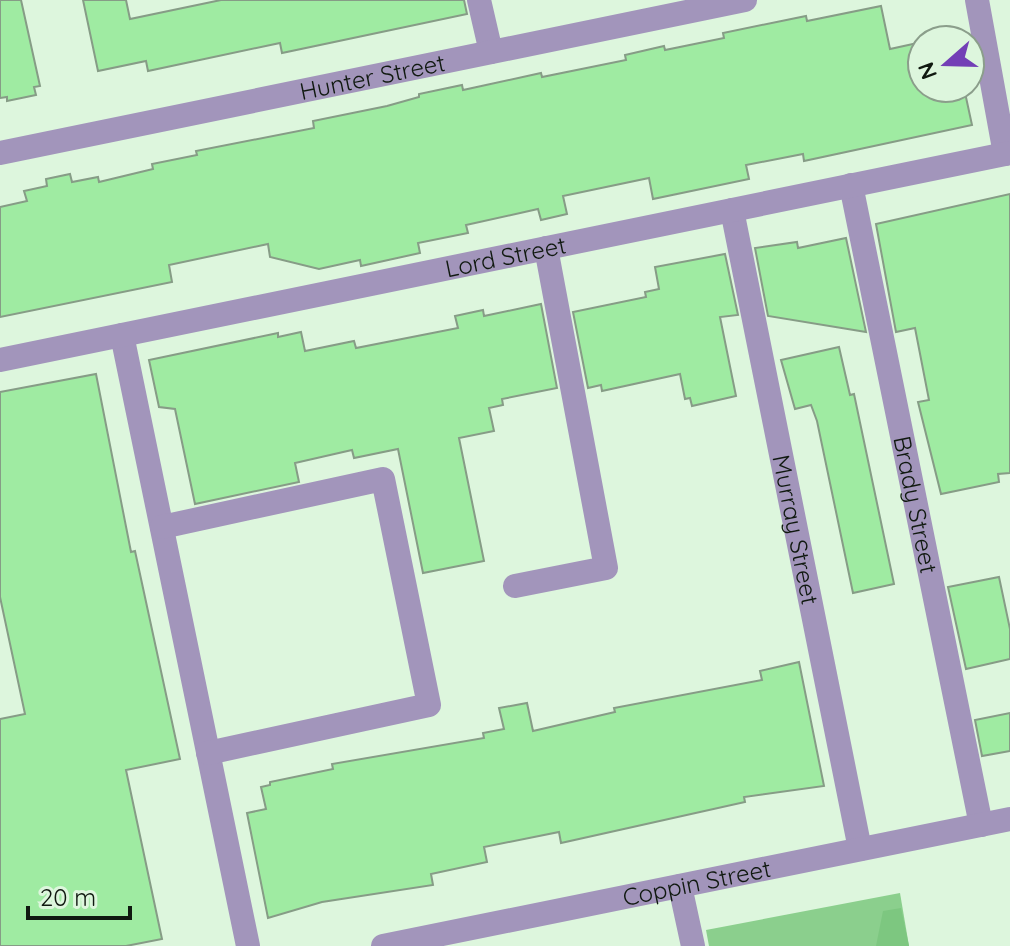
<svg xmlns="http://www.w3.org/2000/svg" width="1010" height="946" font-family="Quicksand,sans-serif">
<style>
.green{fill:#8bcf8d}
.forest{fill:#7dc780}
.building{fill:#9feba2;stroke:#869c86;stroke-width:2}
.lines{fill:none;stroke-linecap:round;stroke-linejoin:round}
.minor{stroke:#a295bb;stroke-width:24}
.labels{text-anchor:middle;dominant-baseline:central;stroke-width:6;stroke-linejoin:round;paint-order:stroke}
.street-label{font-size:24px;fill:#101910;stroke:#ddf6dd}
</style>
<rect width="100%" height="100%" fill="#ddf6dd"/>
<path class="green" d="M 900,893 L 909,946 L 709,946 L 706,930 Z"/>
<path class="forest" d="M 901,908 L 909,946 L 876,946 L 883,911 Z"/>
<path class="building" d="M 0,0 L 21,0 L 40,86 L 34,87 L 36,95 L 7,101 L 7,97 L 0,98 Z
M 83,0 L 126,0 L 130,19 L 221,0 L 464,0 L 467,14 L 282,53 L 280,43 L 148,71 L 146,61 L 98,71 Z
M 881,6 L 890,49 L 922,42 L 922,88 L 964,88 L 972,125 L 804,161 L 803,154 L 746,165 L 749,179 L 653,199 L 649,178 L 563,196 L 567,214 L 541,220 L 538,209 L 466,225 L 468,233 L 418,243 L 420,253 L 361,266 L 360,260 L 319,269 L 270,257 L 268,244 L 169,265 L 172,282 L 0,317 L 0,207 L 27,201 L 24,191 L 47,186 L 46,179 L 70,174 L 72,182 L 98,177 L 99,182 L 153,169 L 152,164 L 197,155 L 196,151 L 314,128 L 313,121 L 387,106 L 419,97 L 419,94 L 462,85 L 463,90 L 541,73 L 542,77 L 626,60 L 625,55 L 664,46 L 665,50 L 724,38 L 723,33 L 806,16 L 807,21 Z
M 1010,194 L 1010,473 L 998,474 L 999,482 L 941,494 L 918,402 L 929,400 L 915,328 L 896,332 L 876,224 Z
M 846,238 L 866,332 L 768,316 L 755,248 L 797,242 L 798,248 Z
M 725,254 L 738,315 L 720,317 L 736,396 L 692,406 L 690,398 L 685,399 L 680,374 L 602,391 L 601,385 L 588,388 L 573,312 L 646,297 L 645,292 L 659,289 L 655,267 Z
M 541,304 L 557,388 L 502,399 L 503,405 L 489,408 L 494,431 L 459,438 L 484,561 L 423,573 L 398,449 L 354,458 L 352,450 L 295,463 L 299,482 L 195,504 L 175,409 L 159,407 L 149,360 L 278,333 L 278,337 L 301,332 L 305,351 L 354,341 L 356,348 L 458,328 L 455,316 L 483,310 L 484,316 Z
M 839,347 L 850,395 L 854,394 L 894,584 L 853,593 L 817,421 L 811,405 L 795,409 L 781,360 Z
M 96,374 L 131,552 L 135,551 L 180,759 L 126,770 L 162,939 L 126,946 L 0,946 L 0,719 L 25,714 L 0,597 L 0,392 Z
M 999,577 L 1010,629 L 1010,659 L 966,669 L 948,587 Z
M 799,662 L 824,786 L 744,797 L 745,802 L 561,843 L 559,832 L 484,847 L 487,862 L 431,874 L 433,885 L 322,902 L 268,918 L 247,813 L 266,809 L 261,787 L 270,785 L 270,782 L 333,769 L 332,764 L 484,738 L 483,733 L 504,729 L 499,708 L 527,703 L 533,731 L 615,712 L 614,708 L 762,680 L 760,671 Z
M 1010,713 L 1010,751 L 982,756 L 975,720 Z"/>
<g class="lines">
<g class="minor">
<path d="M 479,0 L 491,52"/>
<path d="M 977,0 L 1005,154"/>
<path id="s1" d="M 0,153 L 745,0"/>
<path id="s2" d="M 851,185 L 981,825"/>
<path id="s3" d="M 732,210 L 860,849"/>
<path d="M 122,335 L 248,946"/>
<path id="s4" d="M 0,360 L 1010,153"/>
<path d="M 162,527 L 383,479 L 429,705 L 208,753"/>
<path d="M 515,586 L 606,568 L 546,248"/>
<path d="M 680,886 L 693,946"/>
<path id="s5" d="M 383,946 L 1010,819"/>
</g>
</g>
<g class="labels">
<g class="street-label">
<text stroke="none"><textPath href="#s1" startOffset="380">Hunter Street</textPath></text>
<text stroke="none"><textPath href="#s4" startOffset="516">Lord Street</textPath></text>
<text stroke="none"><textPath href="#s2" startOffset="326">Brady Street</textPath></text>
<text stroke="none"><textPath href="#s3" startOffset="326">Murray Street</textPath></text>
<text stroke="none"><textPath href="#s5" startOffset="320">Coppin Street</textPath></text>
</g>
</g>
<g transform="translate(946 64) rotate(250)"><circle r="38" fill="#ddf6dd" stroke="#8b9e8b" stroke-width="2"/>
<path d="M0-6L14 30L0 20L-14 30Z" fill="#733fb6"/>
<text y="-12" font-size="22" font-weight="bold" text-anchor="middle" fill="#101910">N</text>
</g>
<path d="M28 906v12h102v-12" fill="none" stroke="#101910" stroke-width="4"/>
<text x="40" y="906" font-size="24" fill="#101910" stroke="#ddf6dd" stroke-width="6" paint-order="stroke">20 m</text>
</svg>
